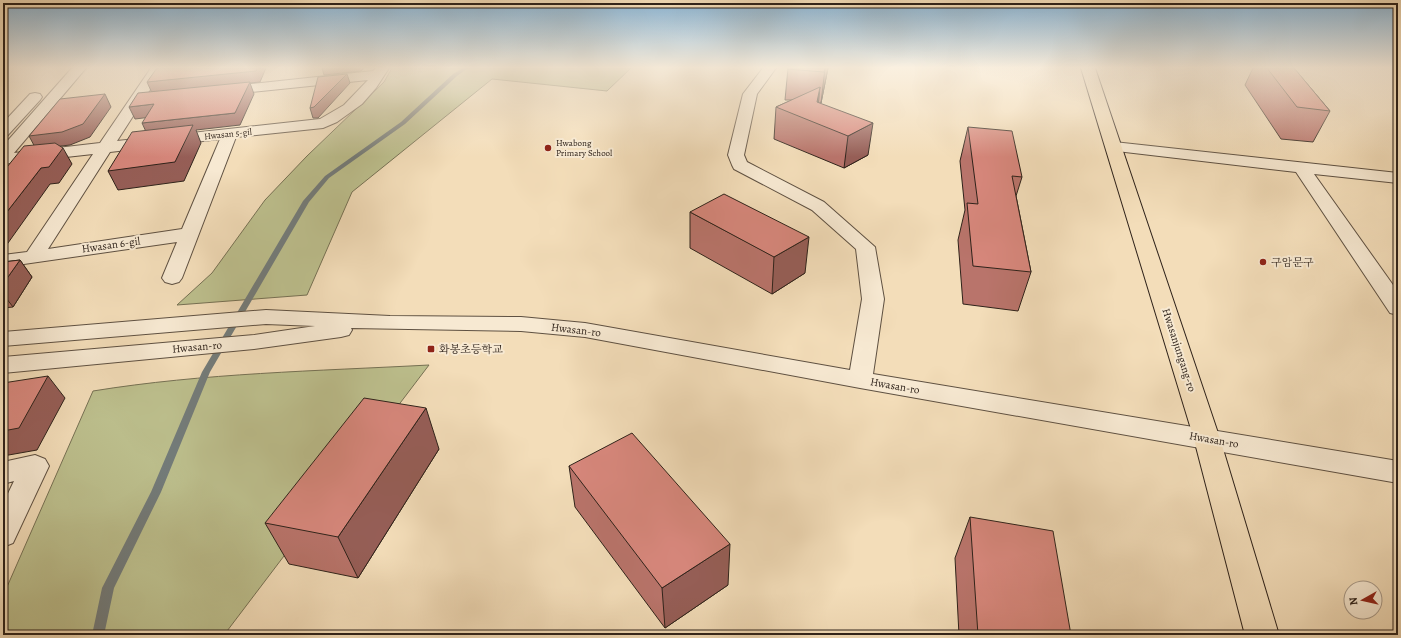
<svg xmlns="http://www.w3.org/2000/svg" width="1401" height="638" font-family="Alegreya,'Noto Serif KR',serif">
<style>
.green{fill:#bdc08e;stroke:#767154}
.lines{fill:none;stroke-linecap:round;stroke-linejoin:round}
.stream{fill:#737c7b;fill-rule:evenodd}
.minor-casing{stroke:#5f5142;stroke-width:2}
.major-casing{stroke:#2e221a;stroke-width:2}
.minor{fill:#f7e9d2;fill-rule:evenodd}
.major{fill:#f3ddb9;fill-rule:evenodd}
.wall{fill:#b9746b;stroke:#2e221a}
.shaded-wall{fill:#965e57;stroke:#2e221a}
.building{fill:#d7877c;stroke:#2e221a}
.poi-dot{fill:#8f2418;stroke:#f7e9d2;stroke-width:1.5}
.labels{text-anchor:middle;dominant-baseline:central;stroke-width:4;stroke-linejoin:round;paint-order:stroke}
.far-street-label{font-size:9px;fill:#2e221a;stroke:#f7e9d2}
.far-poi-label{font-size:9px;fill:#2e221a;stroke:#f7e9d2;text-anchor:start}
.street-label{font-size:11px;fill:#2e221a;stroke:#f7e9d2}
.poi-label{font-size:11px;fill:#2e221a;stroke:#f7e9d2;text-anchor:start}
</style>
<rect width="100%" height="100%" fill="#f3ddb9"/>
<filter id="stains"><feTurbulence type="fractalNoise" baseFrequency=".005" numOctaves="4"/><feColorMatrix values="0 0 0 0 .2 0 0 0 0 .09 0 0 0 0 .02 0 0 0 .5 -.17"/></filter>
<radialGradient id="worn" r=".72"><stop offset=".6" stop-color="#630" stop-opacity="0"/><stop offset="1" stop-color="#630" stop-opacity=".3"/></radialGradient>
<path class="green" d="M 392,68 L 631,68 L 607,91 L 492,79 L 352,192 L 307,295 L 177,305 L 212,273 L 265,200 L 307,156 L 384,82 Z
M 429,365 L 224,635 L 3,635 L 3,596 L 93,391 C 204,373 317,371 429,365 Z"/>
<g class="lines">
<path class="stream" d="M 463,68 L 468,68 L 457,76 L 405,124 L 329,178 L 309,202 L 210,372 L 161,492 L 114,588 L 104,635 L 92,635 L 102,588 L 151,492 L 202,372 L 303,201 L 325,176 L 401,122 L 453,74 Z"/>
<defs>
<path id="minor" d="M 72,68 L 86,68 L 14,153 L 100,143 L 151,68 L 164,68 L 117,141 L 320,119 L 344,105 L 368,80 L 223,95 L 218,94 L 216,91 L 218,88 L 223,87 L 373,71 L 376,68 L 389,68 L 376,88 L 362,104 L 337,122 L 323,128 L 236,137 L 182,278 L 179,282 L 172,284 L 165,282 L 162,278 L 177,242 L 3,267 L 3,255 L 27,252 L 93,154 L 3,164 L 3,146 ZM 220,139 L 182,229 L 48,249 L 110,152 Z
M 763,68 L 776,68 L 757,94 L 744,155 L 747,162 L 824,202 L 875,247 L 884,299 L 873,374 L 1398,461 L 1398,483 L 860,388 L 585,337 L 521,331 L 351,328 L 352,330 L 349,335 L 341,337 L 254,349 L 3,373 L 3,357 L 254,335 L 315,326 L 266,324 L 3,346 L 3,332 L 266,310 L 390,316 L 521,317 L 585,323 L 850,370 L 862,299 L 856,249 L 812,210 L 734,169 L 732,165 L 728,155 L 743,94 Z
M 35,93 L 40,94 L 42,97 L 40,100 L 8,135 L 3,137 L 3,123 L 30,94 Z
M 1114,142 L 1398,173 L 1398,183 L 1314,174 L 1398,292 L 1398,315 L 1390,313 L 1296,172 L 1108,150 L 1106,147 L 1108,144 Z
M 35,455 L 45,459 L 49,466 L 13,543 L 3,547 L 3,504 L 14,481 L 3,484 L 3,462 Z"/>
<path id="major" d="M 1081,68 L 1095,68 L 1220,439 L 1279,635 L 1245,635 L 1194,439 Z"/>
</defs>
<use href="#minor" class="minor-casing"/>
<use href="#major" class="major-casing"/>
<use href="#minor" class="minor"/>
<use href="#major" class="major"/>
</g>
<path class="wall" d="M 788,68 L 828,68 L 821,103 L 819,103 L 868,155 L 844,168 L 774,139 L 776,107 L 792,100 L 785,100 Z
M 1253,68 L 1294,68 L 1330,111 L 1313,142 L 1281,139 L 1245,85 Z
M 968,127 L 1022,177 L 1016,196 L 1031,272 L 1018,311 L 963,304 L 958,240 L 965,210 L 960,161 Z
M 690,212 L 805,273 L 772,294 L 690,248 Z
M 20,260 L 32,277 L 13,307 L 3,308 L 3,262 Z
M 439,449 L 358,578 L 289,564 L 265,523 Z
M 569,466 L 728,585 L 665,628 L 575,507 Z
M 970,517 L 1071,635 L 959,635 L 955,558 Z"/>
<path class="shaded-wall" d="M 257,68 L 266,68 L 260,82 L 250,83 L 254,94 L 240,125 L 196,130 L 201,143 L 184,181 L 118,190 L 108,171 L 148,136 L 142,123 L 235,113 L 152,93 L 147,82 Z
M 322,68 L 364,68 L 361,71 L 324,75 Z
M 825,68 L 828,68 L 821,103 Z
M 347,74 L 350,83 L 318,118 L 313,118 L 310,108 Z
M 820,87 L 817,118 L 817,102 Z
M 105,94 L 111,107 L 90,137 L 70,145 L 36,149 L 29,136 Z
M 154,104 L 159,116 L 135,119 L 129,107 Z
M 873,123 L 868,155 L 844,168 L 848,136 Z
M 63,148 L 72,164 L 59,183 L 50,184 L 3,250 L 3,217 L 41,168 Z
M 809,237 L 805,273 L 772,294 L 774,257 Z
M 20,260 L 32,277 L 13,307 L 3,294 L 3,284 Z
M 48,376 L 65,398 L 37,450 L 3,456 L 3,431 Z
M 426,408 L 439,449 L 358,578 L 338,537 Z
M 730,544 L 728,585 L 665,628 L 662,588 Z"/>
<path class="building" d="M 157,68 L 257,68 L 256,71 L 147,82 Z
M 788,68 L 825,68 L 824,72 L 787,69 Z
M 1267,68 L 1294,68 L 1330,111 L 1297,107 Z
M 347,74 L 314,107 L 310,108 L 318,77 Z
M 250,82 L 235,113 L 142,123 L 154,104 L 129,107 L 138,93 Z
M 820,87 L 817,102 L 873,123 L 848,136 L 776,107 Z
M 105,94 L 83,124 L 62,132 L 29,136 L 60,99 Z
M 193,125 L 175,162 L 108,171 L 132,132 Z
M 968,127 L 1012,131 L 1022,177 L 1012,176 L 1031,272 L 973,266 L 967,203 L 978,204 Z
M 55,143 L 63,148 L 49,167 L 41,168 L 3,217 L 3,172 L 24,146 Z
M 724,194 L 809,237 L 774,257 L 690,212 Z
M 20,260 L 3,284 L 3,262 Z
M 48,376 L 19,428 L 3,431 L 3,383 Z
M 364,398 L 426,408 L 338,537 L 265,523 Z
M 632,433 L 730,544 L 662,588 L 569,466 Z
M 970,517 L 1053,531 L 1071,635 L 978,635 Z"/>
<linearGradient id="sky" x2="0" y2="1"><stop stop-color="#8bb6d6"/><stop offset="0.43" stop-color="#faf0e0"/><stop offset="1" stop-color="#faf0e0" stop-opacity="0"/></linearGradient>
<rect width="1401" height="157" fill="url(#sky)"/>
<g class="poi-dot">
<circle cx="548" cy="148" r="4"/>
<circle cx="1263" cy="262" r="4"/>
<rect x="427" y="345" width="8" height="8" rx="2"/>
</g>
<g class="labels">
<g class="far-street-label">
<text transform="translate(228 134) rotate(-6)">Hwasan 5-gil</text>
</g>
<g class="far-poi-label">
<text x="556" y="143">Hwabong<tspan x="556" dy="10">Primary School</tspan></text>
</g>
<g class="street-label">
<text transform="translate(111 245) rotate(-8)">Hwasan 6-gil</text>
<text transform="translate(576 330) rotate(7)">Hwasan-ro</text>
<text transform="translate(197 347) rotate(-5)">Hwasan-ro</text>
<text transform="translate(1179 350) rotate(72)">Hwasanjungang-ro</text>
<text transform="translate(895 386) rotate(10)">Hwasan-ro</text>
<text transform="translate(1214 440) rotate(10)">Hwasan-ro</text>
</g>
<g class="poi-label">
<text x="1271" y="262">구암문구</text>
<text x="439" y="349">화봉초등학교</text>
</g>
</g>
<rect width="1401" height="638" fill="none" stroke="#f3ddb9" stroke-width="16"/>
<rect x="4" y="4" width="1393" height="630" fill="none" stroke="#2e221a" stroke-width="2"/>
<rect x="8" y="8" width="1385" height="622" fill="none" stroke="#2e221a"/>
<g transform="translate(1363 600) rotate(262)"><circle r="19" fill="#f7e9d2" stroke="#a79988"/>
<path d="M0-3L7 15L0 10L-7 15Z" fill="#8f2418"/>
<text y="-6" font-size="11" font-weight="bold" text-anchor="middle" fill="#2e221a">N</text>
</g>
<rect width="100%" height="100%" filter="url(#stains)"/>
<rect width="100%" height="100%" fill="url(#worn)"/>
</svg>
